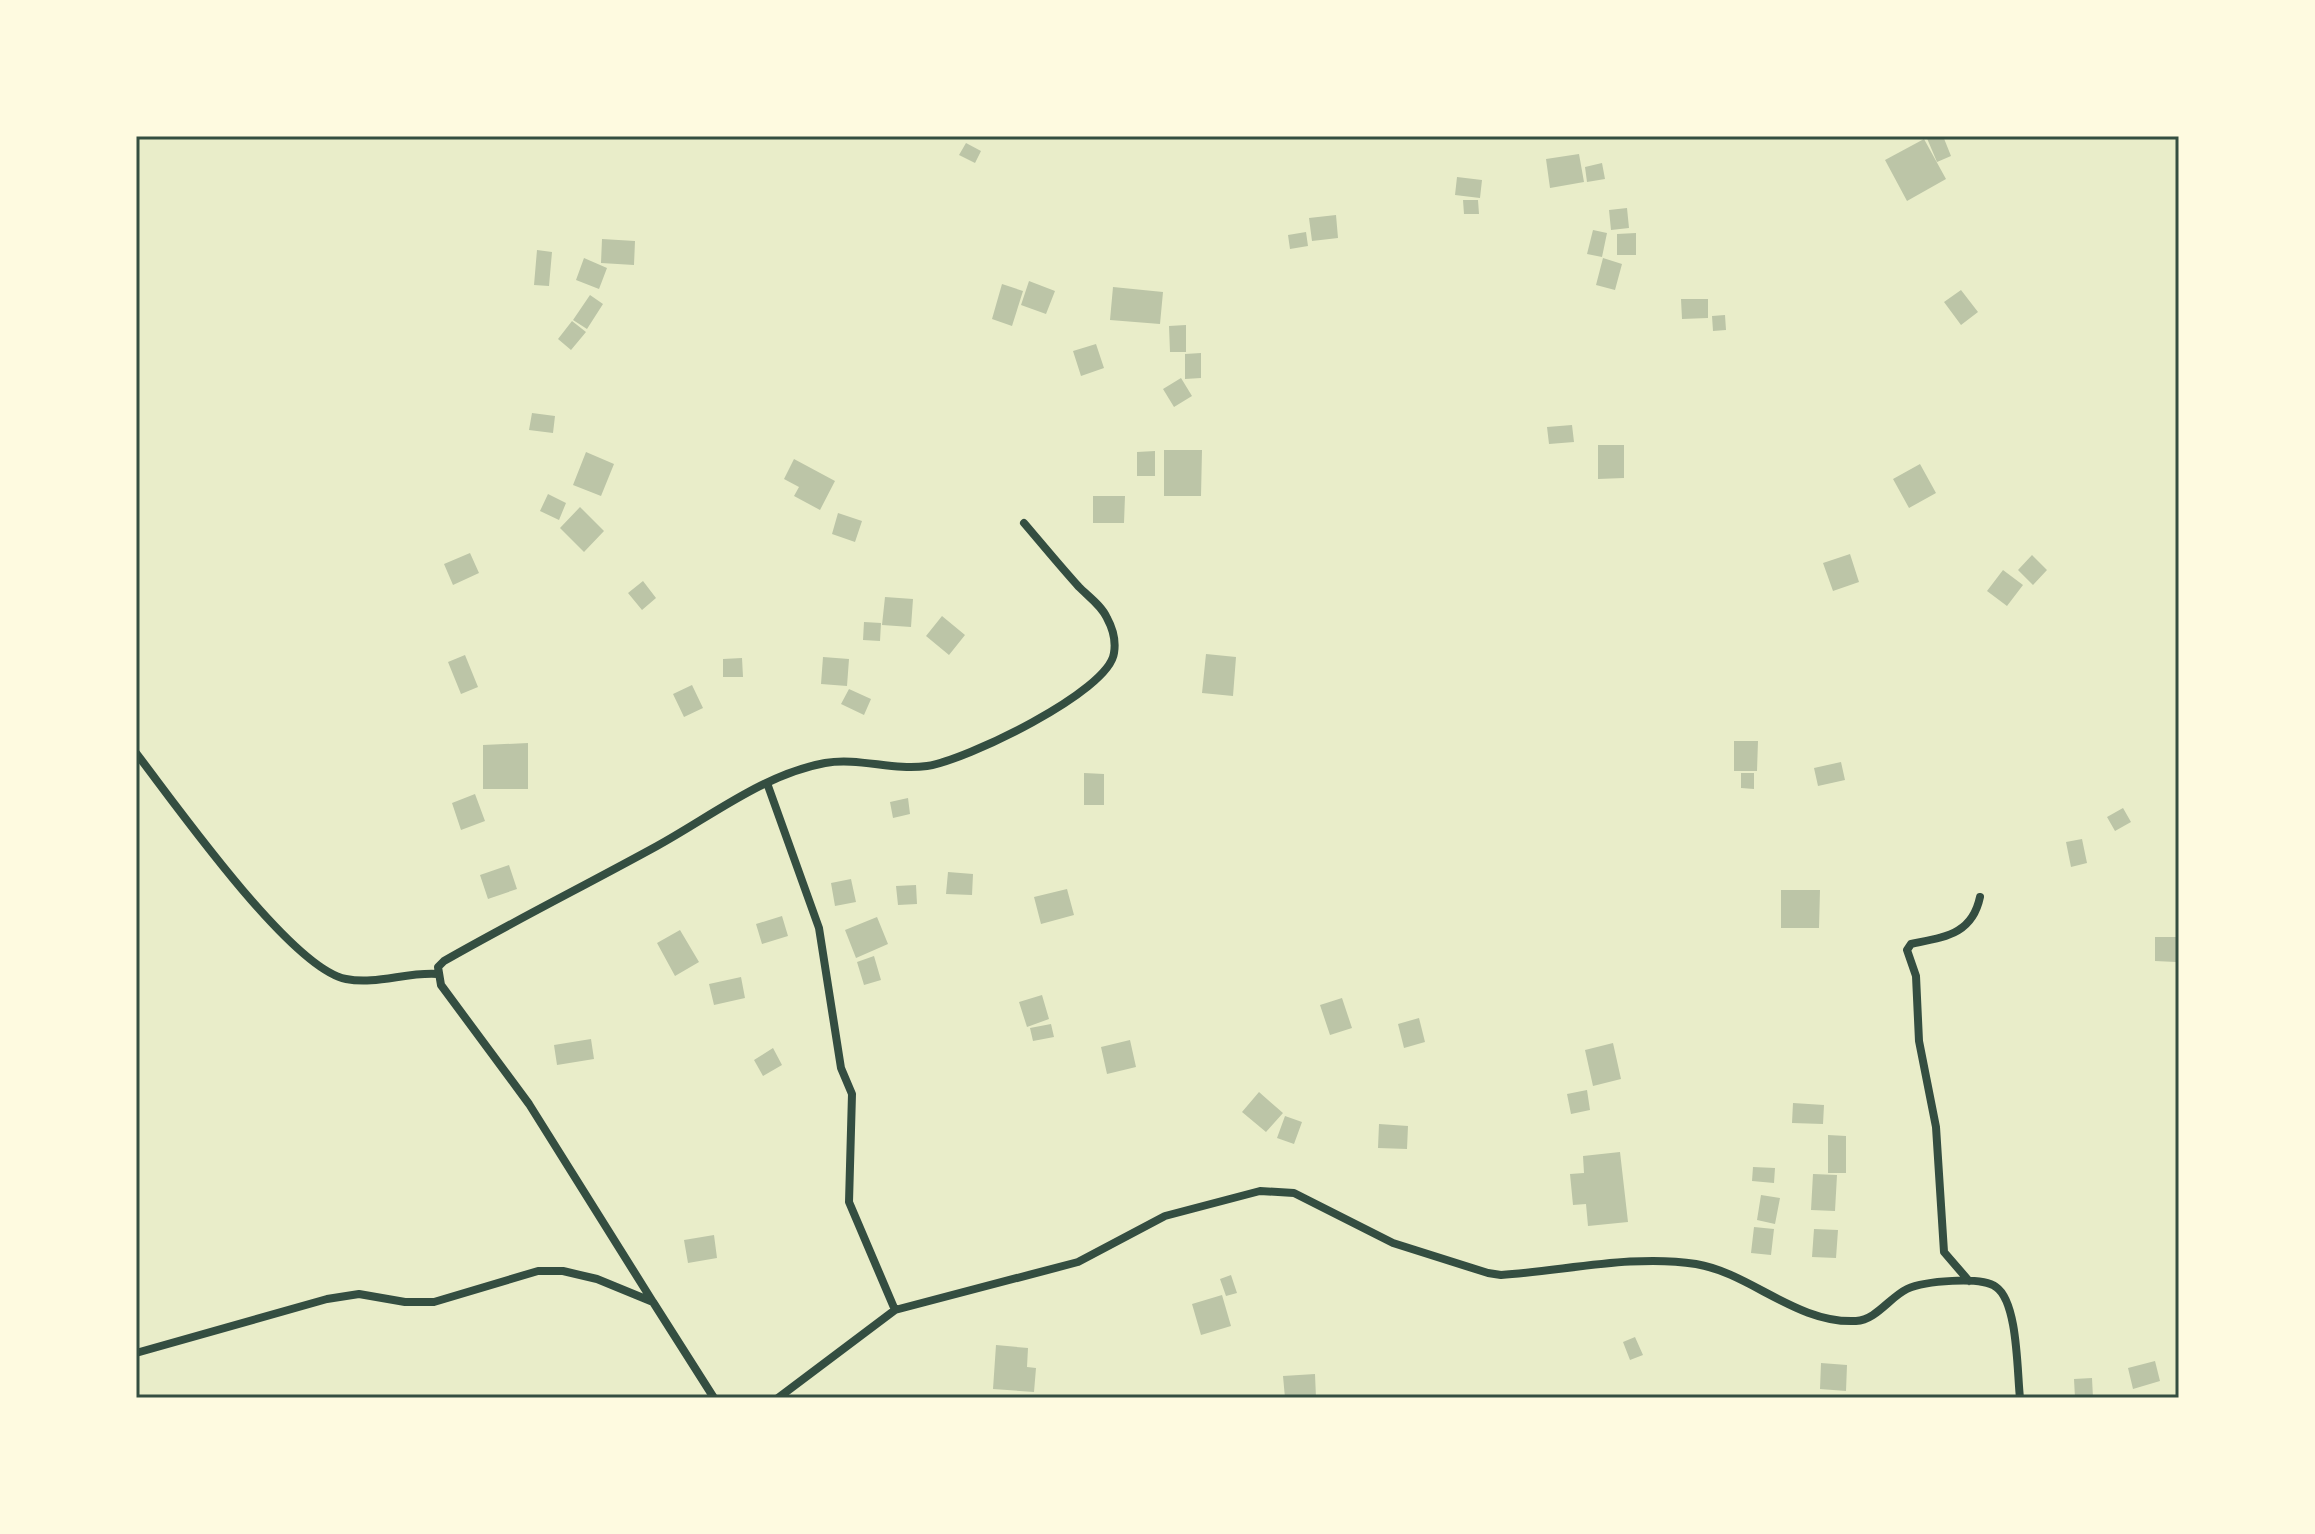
<svg xmlns="http://www.w3.org/2000/svg" width="2315" height="1534" font-family="'Archivo Narrow',sans-serif">
<style>
.building{fill:#bcc5a7}
.lines{fill:none;stroke-linecap:round;stroke-linejoin:round}
.minor{stroke:#344e41;stroke-width:8}
.neatline{fill:none;stroke:#344e41;stroke-width:3}
</style>
<rect width="100%" height="100%" fill="#e9edc9"/>
<path class="building" d="M 1926,136 L 1943,136 L 1951,156 L 1937,162 Z
M 1924,139 L 1946,179 L 1907,201 L 1885,160 Z
M 966,143 L 981,151 L 975,163 L 959,155 Z
M 1579,154 L 1584,182 L 1550,188 L 1546,159 Z
M 1602,163 L 1605,179 L 1587,182 L 1585,167 Z
M 1457,177 L 1482,180 L 1480,198 L 1455,195 Z
M 1463,200 L 1478,200 L 1479,214 L 1464,214 Z
M 1627,208 L 1629,228 L 1611,230 L 1609,210 Z
M 1336,215 L 1338,238 L 1312,241 L 1309,218 Z
M 1593,230 L 1607,233 L 1602,257 L 1587,254 Z
M 1306,232 L 1308,246 L 1290,249 L 1288,235 Z
M 1636,233 L 1636,255 L 1617,255 L 1617,234 Z
M 602,239 L 635,241 L 634,265 L 601,263 Z
M 537,250 L 552,252 L 549,286 L 534,285 Z
M 584,258 L 607,268 L 599,289 L 576,280 Z
M 1603,258 L 1622,264 L 1615,290 L 1596,285 Z
M 1029,281 L 1055,291 L 1046,314 L 1021,305 Z
M 1002,284 L 1023,291 L 1012,326 L 992,319 Z
M 1113,287 L 1163,292 L 1160,324 L 1110,320 Z
M 1961,290 L 1978,312 L 1961,325 L 1944,302 Z
M 590,295 L 603,304 L 587,329 L 573,320 Z
M 1681,299 L 1708,299 L 1708,318 L 1682,319 Z
M 1725,315 L 1726,330 L 1713,331 L 1712,316 Z
M 572,321 L 586,332 L 571,350 L 558,339 Z
M 1186,325 L 1186,352 L 1170,352 L 1169,326 Z
M 1096,344 L 1104,368 L 1081,376 L 1073,351 Z
M 1201,353 L 1201,378 L 1185,379 L 1185,354 Z
M 1181,378 L 1192,396 L 1174,407 L 1163,389 Z
M 532,413 L 555,416 L 553,433 L 529,430 Z
M 1572,425 L 1574,442 L 1549,444 L 1547,427 Z
M 1598,445 L 1624,445 L 1624,478 L 1598,479 Z
M 1164,450 L 1202,450 L 1201,496 L 1164,496 Z
M 1155,451 L 1155,476 L 1137,476 L 1137,452 Z
M 586,452 L 614,464 L 601,496 L 573,485 Z
M 794,459 L 835,481 L 820,510 L 794,496 L 799,487 L 784,479 Z
M 1920,464 L 1936,493 L 1909,508 L 1893,479 Z
M 548,494 L 566,503 L 559,520 L 540,511 Z
M 1093,496 L 1125,496 L 1124,523 L 1093,523 Z
M 580,507 L 604,531 L 584,552 L 560,528 Z
M 838,513 L 862,521 L 855,542 L 832,534 Z
M 470,553 L 479,573 L 453,585 L 444,564 Z
M 1850,554 L 1859,582 L 1833,591 L 1823,563 Z
M 2032,555 L 2047,570 L 2033,585 L 2018,570 Z
M 2003,570 L 2023,585 L 2007,606 L 1987,591 Z
M 643,581 L 656,598 L 642,610 L 628,593 Z
M 885,597 L 913,599 L 911,627 L 882,625 Z
M 942,616 L 965,635 L 949,655 L 926,636 Z
M 864,622 L 881,623 L 880,641 L 863,640 Z
M 1206,654 L 1236,657 L 1233,696 L 1202,693 Z
M 465,655 L 478,687 L 461,694 L 448,662 Z
M 823,657 L 849,659 L 847,686 L 821,684 Z
M 742,658 L 743,677 L 723,677 L 723,659 Z
M 692,685 L 703,708 L 684,717 L 673,694 Z
M 849,689 L 871,699 L 864,715 L 841,704 Z
M 1734,741 L 1758,741 L 1757,771 L 1734,771 Z
M 528,743 L 528,789 L 483,789 L 483,745 Z
M 1841,762 L 1845,780 L 1818,786 L 1814,768 Z
M 1084,773 L 1104,774 L 1104,805 L 1084,805 Z
M 1741,773 L 1754,773 L 1754,789 L 1741,788 Z
M 475,794 L 485,821 L 461,830 L 452,803 Z
M 908,798 L 910,814 L 893,818 L 890,802 Z
M 2123,808 L 2131,822 L 2115,831 L 2107,817 Z
M 2082,839 L 2087,863 L 2071,867 L 2066,842 Z
M 509,865 L 517,889 L 488,899 L 480,875 Z
M 948,872 L 973,874 L 972,895 L 946,894 Z
M 851,879 L 856,902 L 835,906 L 831,883 Z
M 916,885 L 917,904 L 898,905 L 896,886 Z
M 1067,889 L 1074,915 L 1041,924 L 1034,897 Z
M 1781,890 L 1820,890 L 1819,928 L 1781,928 Z
M 782,916 L 788,936 L 762,944 L 756,924 Z
M 877,917 L 888,944 L 856,958 L 845,930 Z
M 680,930 L 699,962 L 675,976 L 657,943 Z
M 2155,937 L 2177,937 L 2176,962 L 2155,961 Z
M 874,956 L 881,980 L 864,985 L 857,962 Z
M 741,977 L 745,998 L 714,1005 L 709,984 Z
M 1042,995 L 1049,1019 L 1027,1027 L 1019,1002 Z
M 1342,998 L 1352,1028 L 1330,1035 L 1320,1005 Z
M 1419,1018 L 1425,1042 L 1404,1048 L 1398,1024 Z
M 1051,1024 L 1054,1037 L 1033,1041 L 1030,1028 Z
M 591,1039 L 594,1059 L 557,1065 L 554,1045 Z
M 1130,1040 L 1136,1067 L 1107,1074 L 1101,1047 Z
M 1613,1043 L 1621,1079 L 1593,1086 L 1585,1050 Z
M 773,1048 L 782,1065 L 763,1076 L 754,1060 Z
M 1587,1090 L 1590,1110 L 1571,1114 L 1567,1094 Z
M 1259,1092 L 1283,1113 L 1266,1132 L 1242,1112 Z
M 1793,1103 L 1824,1105 L 1823,1124 L 1792,1123 Z
M 1285,1116 L 1302,1122 L 1294,1144 L 1277,1138 Z
M 1379,1124 L 1408,1126 L 1407,1149 L 1378,1148 Z
M 1828,1135 L 1846,1136 L 1846,1173 L 1828,1173 Z
M 1620,1152 L 1628,1222 L 1588,1226 L 1586,1204 L 1573,1205 L 1570,1174 L 1584,1173 L 1583,1156 Z
M 1753,1167 L 1775,1168 L 1774,1183 L 1752,1181 Z
M 1813,1174 L 1837,1175 L 1835,1211 L 1811,1210 Z
M 1761,1195 L 1780,1198 L 1775,1224 L 1757,1220 Z
M 1754,1227 L 1774,1229 L 1771,1255 L 1751,1253 Z
M 1814,1229 L 1838,1230 L 1836,1258 L 1812,1257 Z
M 714,1235 L 717,1258 L 688,1263 L 684,1240 Z
M 1231,1275 L 1237,1293 L 1226,1296 L 1220,1279 Z
M 1222,1295 L 1231,1326 L 1201,1335 L 1192,1304 Z
M 1635,1337 L 1643,1355 L 1630,1360 L 1623,1342 Z
M 996,1345 L 1028,1348 L 1027,1367 L 1036,1368 L 1034,1392 L 993,1389 Z
M 2155,1361 L 2160,1381 L 2133,1389 L 2128,1368 Z
M 1821,1363 L 1847,1365 L 1846,1391 L 1820,1389 Z
M 1315,1374 L 1316,1398 L 1285,1398 L 1283,1376 Z
M 2092,1378 L 2093,1398 L 2075,1398 L 2074,1379 Z"/>
<g class="lines">
<path class="minor" d="M 136,753 C 174,802 291,969 346,979 C 376,985 406,972 437,974
M 767,783 L 819,928 L 841,1068 L 852,1094 L 849,1202 L 895,1310
M 1969,1281 L 1944,1252 L 1936,1127 L 1919,1041 L 1916,976 L 1907,950 L 1911,944 C 1944,937 1972,935 1980,897
M 653,1302 L 529,1104 L 441,985 L 438,967 L 444,961 C 514,921 586,885 657,846 C 710,817 764,774 825,763 C 859,757 893,771 927,766 C 964,761 1109,692 1114,653 C 1116,641 1113,629 1107,618 C 1102,606 1088,596 1079,587 C 1060,566 1042,544 1024,523
M 136,1353 L 327,1299 L 359,1294 L 405,1302 L 434,1302 L 538,1271 L 563,1271 L 597,1279 L 653,1302 L 714,1398
M 778,1398 L 895,1310 L 1078,1262 L 1165,1216 L 1260,1191 L 1294,1193 L 1393,1243 L 1488,1273 L 1501,1275 C 1564,1271 1633,1254 1696,1264 C 1750,1273 1797,1324 1856,1321 C 1876,1320 1890,1297 1907,1289 C 1924,1281 1981,1276 1996,1287 C 2018,1302 2017,1372 2020,1398"/>
</g>
<rect width="2315" height="1534" fill="none" stroke="#fefae0" stroke-width="276"/>
<rect x="138" y="138" width="2039" height="1258" class="neatline"/>
</svg>
